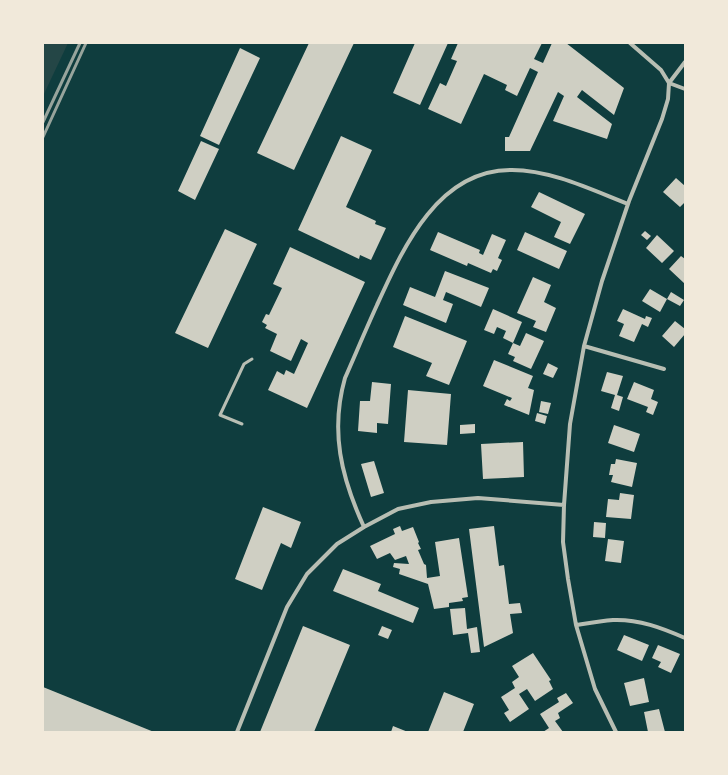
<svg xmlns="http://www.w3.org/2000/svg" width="728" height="775" font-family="'Asap Condensed',sans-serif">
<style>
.green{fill:#244646}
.building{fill:#cfcfc3}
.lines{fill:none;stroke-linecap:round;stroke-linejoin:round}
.service{stroke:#b8beb3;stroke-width:3}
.minor{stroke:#b8beb3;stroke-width:4}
.rail{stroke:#97a49c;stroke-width:3}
</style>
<rect width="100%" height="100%" fill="#0f3d3e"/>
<path class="green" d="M 43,43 L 68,43 L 43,96 Z"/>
<path class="building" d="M 309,43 L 354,43 L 294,170 L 257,153 Z
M 415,43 L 448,43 L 420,105 L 393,93 Z
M 458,43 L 542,43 L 534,59 L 543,63 L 552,43 L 566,43 L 624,88 L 614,115 L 582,90 L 577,97 L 612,124 L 607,139 L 553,121 L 564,96 L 558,92 L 530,151 L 505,151 L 505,137 L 509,137 L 538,72 L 530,68 L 517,96 L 505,90 L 507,85 L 484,74 L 461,124 L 428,109 L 440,83 L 446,86 L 457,61 L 451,59 Z
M 240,48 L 260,58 L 219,145 L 200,136 Z
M 341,136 L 372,150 L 346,207 L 376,221 L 375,224 L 386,228 L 371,260 L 360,255 L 359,259 L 298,230 Z
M 201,141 L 219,149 L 195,200 L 178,191 Z
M 676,178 L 685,186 L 685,202 L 680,207 L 663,192 Z
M 539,192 L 585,214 L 570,244 L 554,237 L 561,222 L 531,207 Z
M 225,229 L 257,244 L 208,348 L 175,333 Z
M 645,231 L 651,236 L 647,240 L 641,235 Z
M 438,232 L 480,250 L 479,253 L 483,255 L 492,234 L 506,240 L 498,258 L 502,260 L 497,271 L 493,269 L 491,273 L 468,263 L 467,266 L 430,250 Z
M 525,232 L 567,251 L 559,269 L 517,250 Z
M 657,235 L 674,251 L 662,263 L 646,248 Z
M 290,247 L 365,282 L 307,408 L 268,390 L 277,371 L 284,375 L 286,370 L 294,374 L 308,343 L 301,339 L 291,361 L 270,351 L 277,334 L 265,328 L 267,325 L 262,322 L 266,314 L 269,315 L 282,288 L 273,284 Z
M 681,256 L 685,259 L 685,284 L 669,269 Z
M 445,271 L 489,288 L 481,307 L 446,292 L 443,300 L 453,304 L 446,323 L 403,305 L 410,287 L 435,297 Z
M 533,277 L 551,285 L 544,302 L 556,308 L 546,332 L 533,327 L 536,321 L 517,313 Z
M 650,289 L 667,299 L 660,312 L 642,301 Z
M 671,292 L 684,300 L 680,306 L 667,299 Z
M 493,309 L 522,322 L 513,343 L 520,346 L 526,333 L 544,341 L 531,369 L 513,361 L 515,357 L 508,354 L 513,343 L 503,338 L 506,331 L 497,327 L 494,334 L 484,330 Z
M 623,309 L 645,319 L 646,316 L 652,318 L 648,327 L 642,324 L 634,342 L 619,336 L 624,324 L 617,321 Z
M 405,316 L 467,341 L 449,385 L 426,376 L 432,363 L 393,347 Z
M 675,321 L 685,329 L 685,334 L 674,347 L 662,336 Z
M 494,360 L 533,376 L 528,388 L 534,390 L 529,415 L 504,405 L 507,399 L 510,401 L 512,398 L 483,386 Z
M 548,363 L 558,368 L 553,378 L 543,374 Z
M 607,372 L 623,376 L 617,395 L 623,397 L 619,411 L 611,408 L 615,395 L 601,391 Z
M 372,382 L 391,384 L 388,424 L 377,423 L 377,433 L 358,431 L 360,401 L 370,401 Z
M 634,382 L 654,390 L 651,399 L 658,402 L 653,415 L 646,412 L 648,407 L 627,399 Z
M 408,390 L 451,394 L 447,445 L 404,442 Z
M 541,401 L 551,403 L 548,414 L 539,412 Z
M 537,413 L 547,416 L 545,424 L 535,421 Z
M 475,424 L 475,433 L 460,434 L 460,425 Z
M 614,425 L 640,434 L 634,452 L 608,443 Z
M 523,442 L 524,477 L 483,479 L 481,444 Z
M 616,459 L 637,463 L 632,487 L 611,482 L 613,475 L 609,475 L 611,464 L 615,464 Z
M 374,461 L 384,493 L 371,497 L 361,464 Z
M 620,493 L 634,495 L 631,519 L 606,517 L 608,499 L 619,500 Z
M 263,507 L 301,522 L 291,548 L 281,543 L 262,590 L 235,579 Z
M 594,522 L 606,523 L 605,538 L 593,537 Z
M 400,526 L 402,531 L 413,527 L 419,542 L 418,543 L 421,549 L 418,550 L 424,564 L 426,565 L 427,578 L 440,576 L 435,542 L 459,538 L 468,597 L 462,598 L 463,601 L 449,603 L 449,607 L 434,609 L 428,584 L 399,574 L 400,569 L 393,567 L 394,563 L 409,564 L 406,556 L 395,560 L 390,553 L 377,559 L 370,546 L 395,534 L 393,529 Z
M 494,526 L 499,566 L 504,565 L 509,604 L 520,603 L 522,613 L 510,614 L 513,633 L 484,647 L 469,529 Z
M 608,539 L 624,541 L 621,563 L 605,561 Z
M 343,569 L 381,584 L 378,591 L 419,608 L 413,623 L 333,591 Z
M 465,608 L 467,629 L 477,627 L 480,652 L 471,653 L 468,633 L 453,635 L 450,609 Z
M 303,626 L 350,645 L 314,732 L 260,732 Z
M 382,626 L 392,630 L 388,639 L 378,635 Z
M 624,635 L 649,645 L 642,661 L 617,650 Z
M 658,645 L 680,654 L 671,673 L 658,667 L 661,662 L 652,658 Z
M 533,653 L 551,680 L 549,681 L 553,689 L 535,701 L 527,689 L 519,694 L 529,709 L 510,722 L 504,713 L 509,710 L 501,697 L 515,688 L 512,682 L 519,677 L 512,666 Z
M 644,678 L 649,702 L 630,706 L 624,683 Z
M 43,687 L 154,732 L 43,732 Z
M 444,692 L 474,704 L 463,732 L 428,732 Z
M 566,693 L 573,703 L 558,713 L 560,718 L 555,721 L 563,732 L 543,732 L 549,728 L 540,714 L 559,702 L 557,698 Z
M 659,709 L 665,732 L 648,732 L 644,712 Z
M 393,726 L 408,732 L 391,732 Z"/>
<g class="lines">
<path class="service" d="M 242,424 L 220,415 L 244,364 L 252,359"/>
<path class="minor" d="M 630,43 L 661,70 L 669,83 L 685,89
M 669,83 L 685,62
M 584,346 L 664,369
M 364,527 C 341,477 330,431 345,378 C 356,353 366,329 377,305 C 403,248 438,169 512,170 C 551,170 592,190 628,204
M 576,625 C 589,623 601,621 613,620 C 639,619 662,628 685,638
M 237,732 L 287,607 L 307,574 L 337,544 L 364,527 L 398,509 L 431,502 L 478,498 L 564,505
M 616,732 L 595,689 L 576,625 L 568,579 L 563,542 L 564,505 L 570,424 L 584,346 L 602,281 L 629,201 L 662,119 L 668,99 L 669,83"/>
<path class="rail" d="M 43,122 L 80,43
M 43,137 L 86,43"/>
</g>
<rect width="728" height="775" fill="none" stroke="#f1e9da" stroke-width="88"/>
</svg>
